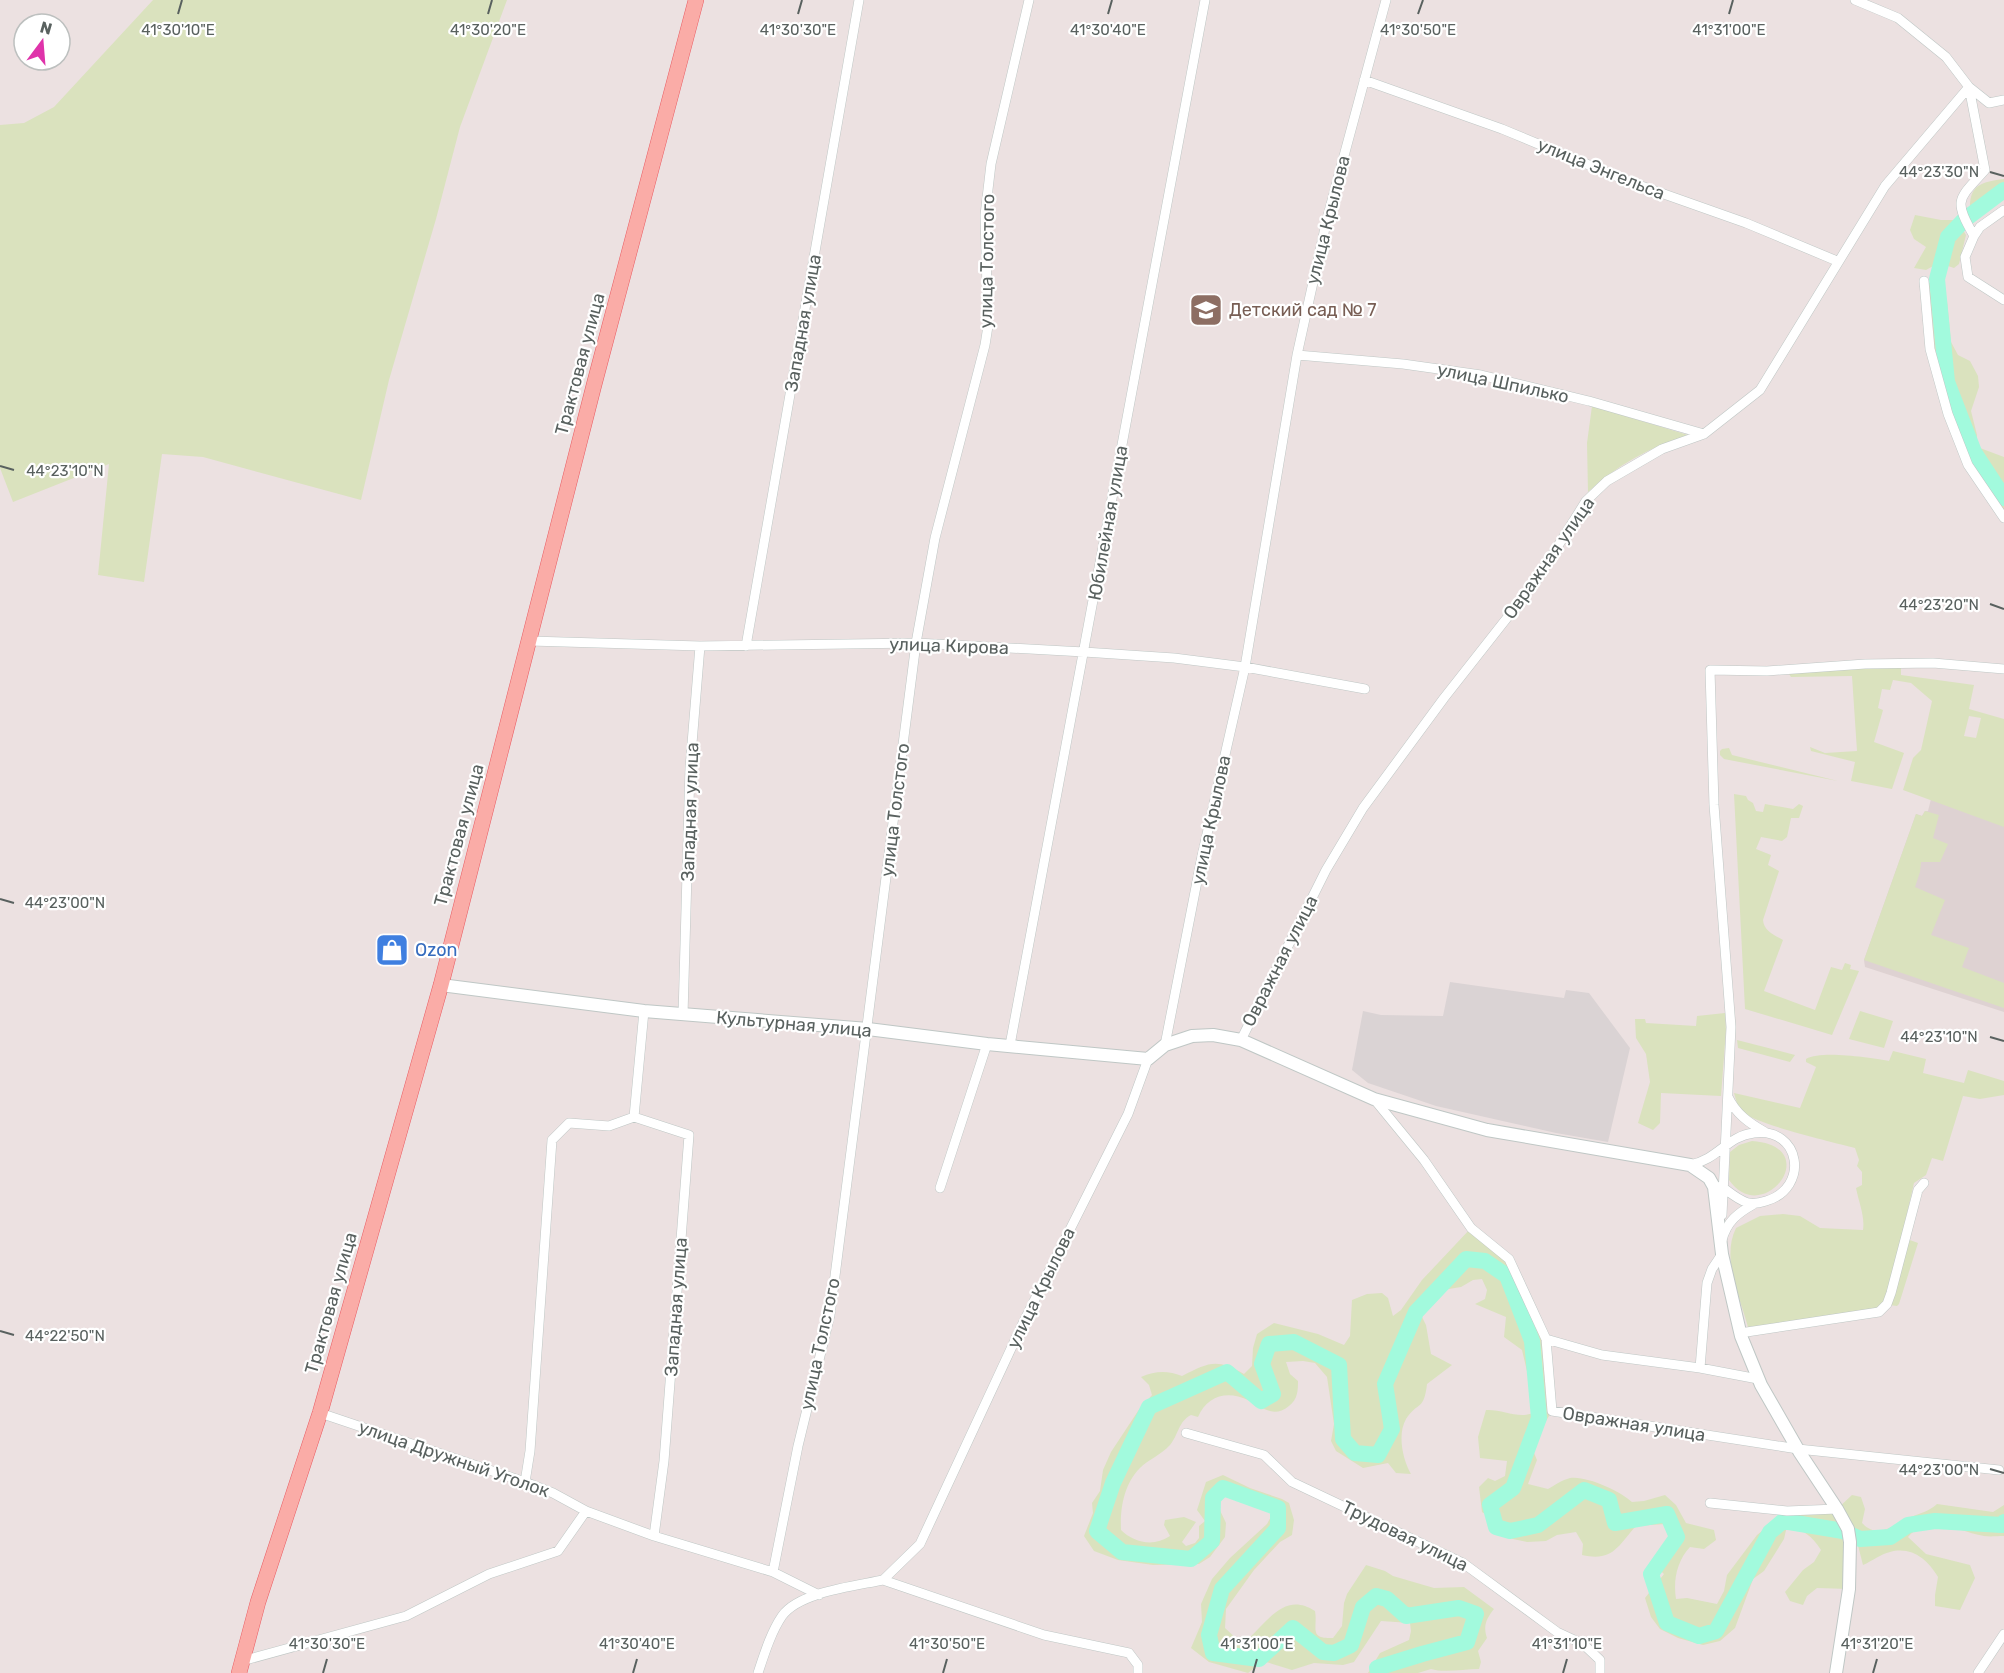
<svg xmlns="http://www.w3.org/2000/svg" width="2004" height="1673" font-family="Rubik,sans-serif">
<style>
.industrial{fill:#dad3d4}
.education{fill:#ded2d2}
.green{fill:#dae2be;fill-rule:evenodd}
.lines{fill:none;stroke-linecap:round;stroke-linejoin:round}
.river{stroke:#a2fadd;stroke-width:16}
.minor-casing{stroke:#bfc7c5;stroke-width:10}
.tertiary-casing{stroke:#bfc7c5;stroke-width:14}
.primary-casing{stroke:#e95c63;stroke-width:16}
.minor{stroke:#fff;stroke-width:9}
.tertiary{stroke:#fff;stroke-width:12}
.primary{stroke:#faaca7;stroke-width:15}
.ticks{fill:none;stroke:#59615f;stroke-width:2}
.labels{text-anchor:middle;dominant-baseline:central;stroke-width:4.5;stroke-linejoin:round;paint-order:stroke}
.street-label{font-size:18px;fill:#59615f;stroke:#fff}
.education-label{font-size:18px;fill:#785e54;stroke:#fff;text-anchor:start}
.shop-label{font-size:18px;fill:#366cbe;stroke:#fff;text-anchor:start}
.ticks-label{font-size:15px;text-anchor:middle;fill:#59615f;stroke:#fff;stroke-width:4.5;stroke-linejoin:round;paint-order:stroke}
</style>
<rect width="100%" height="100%" fill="#ece1e1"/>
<path class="industrial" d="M 1450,982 L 1564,998 L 1566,990 L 1589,993 L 1630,1048 L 1608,1142 L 1556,1133 L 1436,1106 L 1368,1083 L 1352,1070 L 1363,1011 L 1381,1015 L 1443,1016 Z"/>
<path class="education" d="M 2004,741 L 2004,1012 L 1865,967 L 1864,960 L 1916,814 L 1922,816 L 1925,811 L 1928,811 L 1931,799 Z"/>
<path class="green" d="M 153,0 L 507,0 L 460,127 L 436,219 L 389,380 L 361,500 L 203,457 L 162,454 L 144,582 L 98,575 L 109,464 L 13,502 L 0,468 L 0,125 L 24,123 L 54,107 Z
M 2004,179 L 2004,197 L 1989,208 L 1970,210 C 1969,185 1981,182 2004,179 Z
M 1915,215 L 1941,220 L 1957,220 L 1966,235 L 1959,264 L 1954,268 L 1948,266 L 1946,259 L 1926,270 L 1914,268 L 1926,247 L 1914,239 L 1910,230 Z
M 1929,283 L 1935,283 L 1936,296 L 1947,301 L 1951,342 L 1958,355 L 1970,361 L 1978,376 L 1979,387 L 1971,411 L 1977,435 L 1977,443 L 1963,438 L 1959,432 L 1948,402 L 1931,345 Z
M 1592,406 L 1688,435 C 1650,447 1617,465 1588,492 L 1587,443 Z
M 1980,448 L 2004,457 L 2004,510 L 1972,466 L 1973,458 Z
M 1901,666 L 1901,675 L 1974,685 L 1969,709 L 2004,719 L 2004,827 L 1903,790 L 1913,758 L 1921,750 L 1932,701 L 1911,683 L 1893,680 L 1890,690 L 1882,689 L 1878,708 L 1883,710 L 1874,742 L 1904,753 L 1892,789 L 1851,781 L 1855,762 L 1811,751 L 1810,747 L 1825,753 L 1857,751 L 1852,676 L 1791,677 L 1787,671 ZM 1969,716 L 1981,718 L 1976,738 L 1964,736 Z
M 1729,748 L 1732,755 L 1838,781 L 1724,759 L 1720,755 L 1720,751 L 1722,749 Z
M 1734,794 L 1746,796 L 1748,800 L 1753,803 L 1756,811 L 1763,812 L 1765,804 L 1793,809 L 1799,804 L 1803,806 L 1799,818 L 1791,818 L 1787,837 L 1782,841 L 1761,837 L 1756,849 L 1771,855 L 1768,865 L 1779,871 L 1763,920 C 1764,931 1774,935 1783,940 L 1764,991 L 1815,1010 L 1831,967 L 1842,970 L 1845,963 L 1851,965 L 1850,969 L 1859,971 L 1832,1035 L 1745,1009 Z
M 1925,811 L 1939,815 L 1933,838 L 1948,844 L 1940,862 L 1921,862 L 1920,872 L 1915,887 L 1945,900 L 1931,935 L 1969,948 L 1962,967 L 2004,983 L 2004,1008 L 1864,960 L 1916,814 L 1922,816 Z
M 1860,1011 L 1893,1021 L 1884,1048 L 1849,1039 Z
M 1725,1013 L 1726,1030 L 1721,1096 L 1661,1093 L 1660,1123 L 1653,1130 L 1638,1123 L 1650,1082 L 1646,1054 L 1636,1038 L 1635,1019 L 1645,1019 L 1646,1023 L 1696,1026 L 1697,1016 Z
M 1737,1040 L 1795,1055 L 1790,1062 L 1738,1048 Z
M 1893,1051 L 1926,1059 L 1923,1073 L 1964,1083 L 1968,1070 L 2004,1081 L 2004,1095 L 1980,1099 L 1963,1096 L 1943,1161 L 1932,1158 L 1926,1175 L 1914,1183 L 1888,1297 L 1877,1308 L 1756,1329 L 1748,1327 C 1740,1297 1721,1258 1736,1228 L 1760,1216 L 1783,1214 L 1800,1216 L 1820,1228 L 1863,1230 C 1865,1216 1859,1203 1856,1188 L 1862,1185 L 1862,1172 L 1857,1166 L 1859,1160 L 1855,1148 C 1833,1142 1754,1124 1741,1111 C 1737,1106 1736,1099 1734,1093 L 1800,1108 L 1816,1067 L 1806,1062 L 1806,1059 C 1822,1050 1870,1058 1889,1061 Z
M 1752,1141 C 1826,1146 1763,1229 1729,1180 L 1730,1152 L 1739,1145 Z
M 1471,1228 L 1506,1257 L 1546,1339 L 1552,1411 L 1537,1436 L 1534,1453 L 1537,1460 L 1528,1484 L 1548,1489 C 1555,1485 1562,1480 1570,1478 C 1585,1475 1621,1491 1632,1502 L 1644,1501 L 1665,1495 L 1676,1505 L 1686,1523 L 1714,1530 L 1716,1540 L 1704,1549 L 1690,1547 C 1677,1561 1673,1580 1676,1599 L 1687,1598 L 1717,1604 L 1724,1591 L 1727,1575 L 1757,1535 L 1781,1516 L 1797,1516 L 1807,1510 L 1837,1509 L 1852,1495 L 1861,1497 L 1865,1509 L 1862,1523 C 1879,1541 1895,1523 1911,1517 C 1921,1513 1929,1511 1937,1504 L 1993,1512 L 2004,1505 L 2004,1536 C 1998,1536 1990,1537 1984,1536 C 1959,1532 1929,1513 1908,1537 L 1926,1554 L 1970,1565 L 1975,1578 L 1960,1610 L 1935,1606 L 1935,1595 L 1938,1577 C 1928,1560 1912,1546 1890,1552 C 1881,1554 1872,1561 1863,1565 L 1853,1526 L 1848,1530 L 1849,1589 L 1817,1588 L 1807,1596 L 1803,1605 L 1790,1601 L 1785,1592 L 1803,1570 L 1814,1562 L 1821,1550 C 1812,1536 1803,1529 1787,1526 L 1784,1539 L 1764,1571 L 1753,1579 L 1735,1628 L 1720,1641 L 1703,1645 L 1678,1638 L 1660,1629 L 1651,1617 L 1645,1598 L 1664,1574 L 1652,1563 L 1671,1534 L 1665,1524 L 1636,1526 C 1618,1546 1613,1562 1582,1555 L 1583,1544 L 1576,1532 L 1557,1535 L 1546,1541 L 1527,1542 L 1513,1539 L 1500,1534 L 1499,1523 L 1482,1512 L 1479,1487 L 1488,1478 L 1495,1481 L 1505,1476 L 1507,1461 L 1480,1458 L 1478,1437 L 1486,1410 C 1502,1409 1518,1419 1533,1413 L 1534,1401 L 1522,1350 L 1504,1337 L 1506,1317 L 1475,1304 L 1485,1299 L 1487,1290 L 1482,1279 L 1473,1280 L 1461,1287 L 1443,1290 L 1428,1304 L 1422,1317 L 1426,1325 L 1431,1354 L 1452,1365 L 1427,1384 C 1424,1411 1418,1401 1406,1419 C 1397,1435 1403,1460 1411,1474 L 1396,1473 L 1388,1463 L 1363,1468 L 1336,1451 L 1331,1441 L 1334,1424 L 1327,1377 L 1315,1363 L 1303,1361 L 1286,1362 L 1290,1374 L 1298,1381 C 1298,1390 1298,1399 1289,1406 C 1273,1419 1263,1407 1248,1400 C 1227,1390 1207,1396 1198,1417 L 1191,1415 C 1178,1422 1179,1434 1170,1445 C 1161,1455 1149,1459 1140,1468 C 1124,1484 1120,1508 1121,1530 C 1134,1543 1154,1547 1170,1536 L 1164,1525 L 1165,1520 L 1184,1517 L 1196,1522 L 1182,1542 L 1186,1546 L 1195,1543 L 1199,1538 L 1199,1526 L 1205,1521 L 1197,1510 L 1206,1482 L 1223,1475 L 1250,1488 L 1282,1499 L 1289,1503 L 1294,1520 L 1292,1535 L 1280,1542 L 1254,1570 L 1226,1609 L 1225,1628 L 1239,1641 L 1248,1639 C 1268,1621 1285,1591 1315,1611 C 1318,1628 1308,1639 1333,1638 L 1342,1626 L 1344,1603 L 1347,1594 L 1366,1565 L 1385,1571 L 1393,1576 L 1434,1588 L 1464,1587 L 1494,1609 C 1486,1619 1483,1626 1487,1638 L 1478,1651 L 1481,1662 L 1479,1669 C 1464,1669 1444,1673 1431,1669 L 1418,1673 L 1368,1673 L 1380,1653 L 1409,1640 L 1411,1631 L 1410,1623 L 1381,1621 L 1354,1662 L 1343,1665 L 1314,1663 L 1292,1670 L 1263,1661 L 1248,1673 L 1209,1662 L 1191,1648 L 1202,1622 L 1201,1604 L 1212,1579 L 1230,1558 L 1267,1524 L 1274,1511 C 1258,1504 1240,1496 1222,1497 L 1217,1504 L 1226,1523 L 1225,1537 L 1210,1557 L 1199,1564 L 1153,1565 L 1118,1560 L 1094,1551 L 1084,1536 L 1093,1513 L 1092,1503 L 1100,1491 L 1103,1470 L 1111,1452 L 1138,1411 L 1152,1395 L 1149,1385 L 1141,1377 C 1155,1371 1167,1370 1182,1376 C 1209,1362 1217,1358 1244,1374 L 1252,1366 L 1253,1348 L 1257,1334 L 1274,1323 L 1318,1334 L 1344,1345 L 1350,1336 L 1352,1300 L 1367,1294 L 1382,1293 L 1388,1298 L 1393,1316 L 1401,1310 L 1422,1280 Z
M 1907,1239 L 1918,1243 L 1899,1304 L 1897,1306 L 1889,1305 Z"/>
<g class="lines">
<path class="river" d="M 2004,190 L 1964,220 L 1948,237 L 1937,279 L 1947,382 L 1974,452 L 2004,498
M 1379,1673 L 1377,1668 L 1422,1654 L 1467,1642 L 1476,1614 L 1459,1608 L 1406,1616 L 1387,1599 L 1376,1596 L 1363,1607 L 1351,1645 L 1334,1653 L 1323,1652 L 1293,1628 L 1259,1659 L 1213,1653 L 1209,1635 L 1222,1589 L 1278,1528 L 1278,1508 L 1223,1488 L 1213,1498 L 1212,1541 L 1191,1559 L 1122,1552 L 1097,1531 L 1113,1483 L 1149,1407 L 1227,1372 L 1261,1401 L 1273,1394 L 1262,1364 L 1269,1344 L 1294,1342 L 1339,1365 L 1343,1439 L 1355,1453 L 1378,1455 L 1392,1429 L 1385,1384 L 1416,1312 L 1466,1259 L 1485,1261 L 1507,1276 L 1532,1341 L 1539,1418 L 1513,1488 L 1490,1505 L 1496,1527 L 1510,1531 L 1538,1525 L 1584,1490 L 1609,1500 L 1615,1523 L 1667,1514 L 1677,1537 L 1651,1574 L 1667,1623 L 1699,1636 L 1716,1631 L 1770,1532 L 1783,1521 L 1843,1531 L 1860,1539 L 1890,1537 L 1908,1525 L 1935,1521 L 2002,1525 L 2004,1522"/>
<defs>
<path id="minor" d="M 1855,0 L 1898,18 L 1946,57 L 1969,87 L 1989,103 L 2004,100
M 1364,80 L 1502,129 L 1630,182 L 1746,223 L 1837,261
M 1969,87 L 1985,170 C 1958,200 1953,199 1974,236
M 2004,210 L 1980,227 L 1974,236 L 1965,257 L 1968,277 L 2004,300
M 1924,281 L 1930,349 L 1948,414 L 1968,465 L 2004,518
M 1297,355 L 1403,364 L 1481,375 L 1589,401 L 1704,434
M 530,641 L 700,646 L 916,643 L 1084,652 L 1174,658 L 1245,667 L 1365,689
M 746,646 L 859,0
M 644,1011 L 634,1117 L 689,1135 L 664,1461 L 654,1536
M 683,1015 L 690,768 L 700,646
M 1241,1040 L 1326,870 L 1363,808 L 1444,698 L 1536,581 L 1586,501 L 1607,481 L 1662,449 L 1704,434 L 1760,390 L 1885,186 L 1969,87
M 1010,1045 L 1205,0
M 1165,1045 L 1202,856 L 1245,667 L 1297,355 L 1327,219 L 1386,0
M 1728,1097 C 1736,1114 1749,1123 1765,1132
M 1374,1099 L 1424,1160 L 1471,1228 L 1509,1259 L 1546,1339 L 1552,1411 L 1798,1449 L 1999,1470
M 1690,1165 C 1719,1159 1727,1136 1754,1133 C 1801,1127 1810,1188 1766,1201 C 1760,1203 1754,1204 1748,1203 C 1738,1200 1729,1192 1721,1186
M 940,1188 L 987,1044
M 1722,1215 L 1731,1027 L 1714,805 L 1710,670 L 1767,671 L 1865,664 L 1933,663 L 2004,669
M 1722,1240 C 1727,1221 1738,1213 1754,1204
M 1740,1333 L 1879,1312 L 1887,1304 L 1891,1293 L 1918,1190 L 1924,1183
M 1546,1339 L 1602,1355 L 1700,1368 L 1758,1379
M 1700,1368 L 1707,1283 L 1712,1269 L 1722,1254
M 320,1413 L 525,1482 L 553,1493 L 586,1511 L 654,1536 L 773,1572
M 1186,1433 L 1264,1455 L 1292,1482 L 1463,1563 L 1557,1632 L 1583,1644 L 1600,1660 L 1600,1673
M 525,1482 L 530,1451 L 552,1140 L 569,1123 L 609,1126 L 634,1117
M 1710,1503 L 1787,1511 L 1837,1509
M 883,1580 L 920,1544 L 1022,1325 L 1128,1114 L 1148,1059
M 883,1580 L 1044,1635 L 1129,1653 L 1138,1665 L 1138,1673
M 819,1595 L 773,1572 L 798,1446 L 830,1315 L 916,643 L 935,538 L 985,345 L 988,326 L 985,215 L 991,164 L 1029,0
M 242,1661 L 406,1616 L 489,1574 L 558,1551 L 586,1511
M 758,1673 C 764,1655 771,1632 782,1616 C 799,1592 855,1586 883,1580
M 1978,1673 L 2004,1634"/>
<path id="tertiary" d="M 441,985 L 644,1011 L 868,1029 L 987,1044 L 1148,1059 L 1165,1045 L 1192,1036 L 1213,1035 L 1241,1040 L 1374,1099 L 1487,1130 L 1690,1165 L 1709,1178 L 1714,1187 L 1722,1254 L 1741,1336 L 1761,1385 L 1800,1453 L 1837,1509 L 1848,1529 L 1850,1542 L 1849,1589 L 1836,1673"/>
<path id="primary" d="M 239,1673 L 258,1602 L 320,1413 L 441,985 L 594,385 L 696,0"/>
</defs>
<use href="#minor" class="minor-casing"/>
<use href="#tertiary" class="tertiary-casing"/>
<use href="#primary" class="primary-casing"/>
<use href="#minor" class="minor"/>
<use href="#tertiary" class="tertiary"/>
<use href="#primary" class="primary"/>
</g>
<path class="ticks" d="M 178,14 L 182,0M 488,14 L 492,0M 798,14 L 802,0M 1108,14 L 1112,0M 1418,14 L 1423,0M 1729,14 L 1733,0M 1990,172 L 2004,176M 0,466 L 14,470M 1990,604 L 2004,609M 0,899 L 14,903M 1990,1037 L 2004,1041M 0,1331 L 14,1335M 1990,1469 L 2004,1473M 323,1673 L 327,1659M 633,1673 L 637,1659M 943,1673 L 947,1659M 1253,1673 L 1257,1659M 1563,1673 L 1567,1659M 1873,1673 L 1877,1659"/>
<defs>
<symbol id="school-square" viewBox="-11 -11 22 22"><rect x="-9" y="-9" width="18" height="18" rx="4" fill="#8d6e63" stroke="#fff"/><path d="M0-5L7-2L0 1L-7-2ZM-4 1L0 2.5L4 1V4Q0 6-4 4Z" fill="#fff"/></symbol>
<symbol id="shop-square" viewBox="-11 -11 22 22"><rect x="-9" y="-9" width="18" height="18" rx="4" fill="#3f7fe0" stroke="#fff"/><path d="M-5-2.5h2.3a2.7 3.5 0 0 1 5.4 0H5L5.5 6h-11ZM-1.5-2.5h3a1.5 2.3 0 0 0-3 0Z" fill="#fff"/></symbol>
</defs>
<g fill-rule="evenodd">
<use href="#school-square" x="1187" y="291" width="38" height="38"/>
<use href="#shop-square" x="373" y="931" width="38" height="38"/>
</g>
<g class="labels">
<g class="street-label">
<text transform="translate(1601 169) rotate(22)">улица Энгельса</text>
<text transform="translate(1328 220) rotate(-76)">улица Крылова</text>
<text transform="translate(987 261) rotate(-89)">улица Толстого</text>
<text transform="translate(803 323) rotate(-80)">Западная улица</text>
<text transform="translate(580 364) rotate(-75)">Трактовая улица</text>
<text transform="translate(1503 383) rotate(12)">улица Шпилько</text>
<text transform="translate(1108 523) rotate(-80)">Юбилейная улица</text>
<text transform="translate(1549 558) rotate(-55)">Овражная улица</text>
<text transform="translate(949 646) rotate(2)">улица Кирова</text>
<text transform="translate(895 810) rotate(-83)">улица Толстого</text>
<text transform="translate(690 812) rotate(-88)">Западная улица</text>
<text transform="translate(1211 820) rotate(-78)">улица Крылова</text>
<text transform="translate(459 835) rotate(-75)">Трактовая улица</text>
<text transform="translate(1280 961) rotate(-63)">Овражная улица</text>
<text transform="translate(794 1024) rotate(5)">Культурная улица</text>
<text transform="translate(1041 1288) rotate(-64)">улица Крылова</text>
<text transform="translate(331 1303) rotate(-74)">Трактовая улица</text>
<text transform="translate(676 1307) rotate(-86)">Западная улица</text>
<text transform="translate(820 1344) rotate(-78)">улица Толстого</text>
<text transform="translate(1634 1424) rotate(9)">Овражная улица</text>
<text transform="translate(454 1459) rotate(19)">улица Дружный Уголок</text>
<text transform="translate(1405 1536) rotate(26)">Трудовая улица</text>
</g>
<g class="education-label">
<text x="1229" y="310">Детский сад № 7</text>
</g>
<g class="shop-label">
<text x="415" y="950">Ozon</text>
</g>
</g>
<g class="ticks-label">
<text x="178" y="35">41°30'10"E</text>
<text x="488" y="35">41°30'20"E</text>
<text x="798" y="35">41°30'30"E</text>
<text x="1108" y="35">41°30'40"E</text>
<text x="1418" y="35">41°30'50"E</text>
<text x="1729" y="35">41°31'00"E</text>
<text x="1939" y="177">44°23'30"N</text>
<text x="65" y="476">44°23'10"N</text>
<text x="1939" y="610">44°23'20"N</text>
<text x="65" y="908">44°23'00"N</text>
<text x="1939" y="1042">44°23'10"N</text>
<text x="65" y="1341">44°22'50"N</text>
<text x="1939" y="1475">44°23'00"N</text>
<text x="327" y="1649">41°30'30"E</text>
<text x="637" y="1649">41°30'40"E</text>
<text x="947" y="1649">41°30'50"E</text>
<text x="1257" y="1649">41°31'00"E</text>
<text x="1567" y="1649">41°31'10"E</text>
<text x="1877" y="1649">41°31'20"E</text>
</g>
<g transform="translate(42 42) rotate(16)"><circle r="28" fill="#ffffff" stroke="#bdc0bf" stroke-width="1.5"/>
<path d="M0-4.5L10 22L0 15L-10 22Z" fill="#df33aa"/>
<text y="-9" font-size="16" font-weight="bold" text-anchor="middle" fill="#59615f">N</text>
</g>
</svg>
